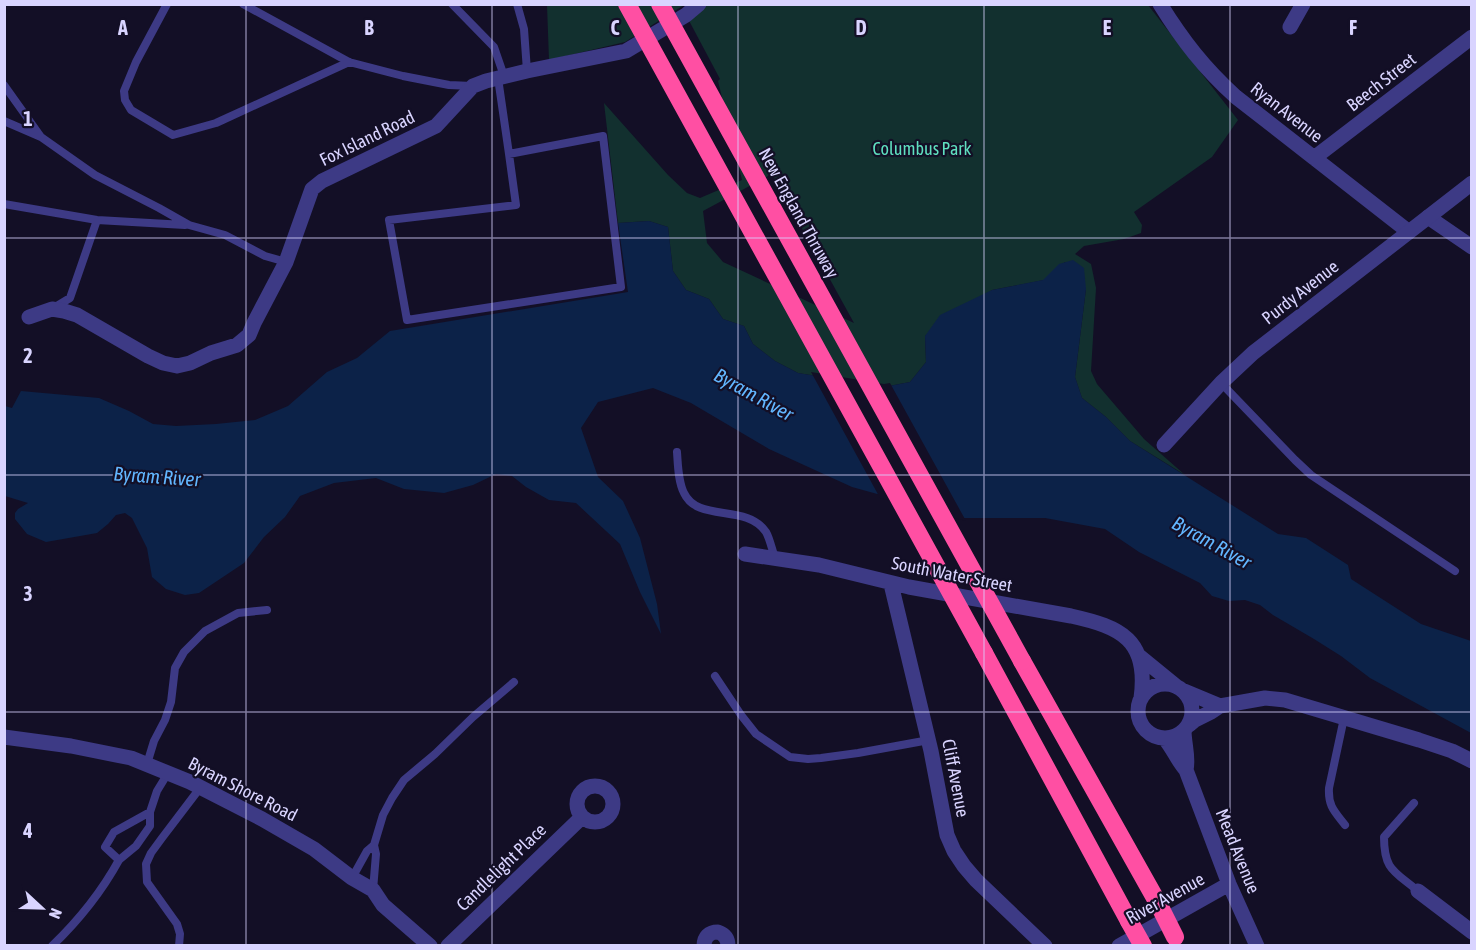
<svg xmlns="http://www.w3.org/2000/svg" width="1476" height="950" font-family="'Asap Condensed',sans-serif">
<style>
.green{fill:#12302f;fill-rule:evenodd}
.water{fill:#0c2248}
.pier{fill:#130f26}
.lines{fill:none;stroke-linecap:round;stroke-linejoin:round}
.service{stroke:#3d3a85;stroke-width:8}
.minor{stroke:#3d3a85;stroke-width:15}
.tertiary{stroke:#3d3a85;stroke-width:15}
.motorway{stroke:#ff4fa3;stroke-width:18}
.motorway-bridge{stroke:#ff4fa3;stroke-width:18}
.grid{fill:none;stroke:#d9d4ff;stroke-width:1.5;stroke-opacity:0.55}
.labels{text-anchor:middle;dominant-baseline:central;stroke-width:4.5;stroke-linejoin:round;paint-order:stroke}
.street-label{font-size:18px;fill:#d9d4ff;stroke:#130f26}
.park-label{font-size:18px;fill:#5fe0c0;stroke:#130f26}
.water-label{font-size:20px;font-style:italic;fill:#62b6ff;stroke:#130f26}
.grid-label{font-size:20px;text-anchor:middle;font-weight:bold;fill:#d9d4ff;stroke:#130f26;stroke-width:4.5;stroke-linejoin:round;paint-order:stroke}
</style>
<rect width="100%" height="100%" fill="#130f26"/>
<path class="green" d="M 547,5 L 684,5 L 625,42 L 549,60 Z
M 699,5 L 1148,5 L 1238,120 L 1212,157 L 1134,212 L 1142,225 L 1141,233 L 1124,239 L 1084,246 L 1075,254 L 1091,264 L 1096,288 L 1091,371 L 1097,384 L 1144,439 L 1185,475 L 1130,441 L 1106,417 L 1082,398 L 1075,377 L 1086,289 L 1065,262 L 1044,280 L 992,290 L 925,336 L 926,362 L 910,382 L 884,387 L 798,373 L 775,361 L 753,344 L 744,326 L 723,319 L 709,299 L 686,290 L 673,271 L 668,227 L 649,221 L 618,223 L 604,103 L 668,175 L 687,193 L 700,198 L 742,180 L 718,81 L 720,79 L 686,15 ZM 772,174 L 854,323 L 723,262 L 707,243 L 703,211 Z"/>
<path class="water" d="M 649,221 L 668,227 L 673,271 L 686,290 L 709,299 L 723,319 L 744,326 L 753,344 L 775,361 L 798,373 L 884,387 L 910,382 L 926,362 L 925,336 L 940,315 L 992,290 L 1043,280 L 1059,264 L 1073,260 L 1084,268 L 1086,289 L 1075,377 L 1082,398 L 1106,417 L 1130,441 L 1278,534 L 1306,538 L 1348,565 L 1351,579 L 1421,624 L 1471,641 L 1471,733 L 1370,678 L 1341,656 L 1314,639 L 1273,615 L 1260,605 L 1245,600 L 1229,601 L 1212,596 L 1200,583 L 1139,552 L 1105,529 L 1045,518 L 964,518 L 852,487 L 769,449 L 691,403 L 653,388 L 598,402 L 581,428 L 598,477 L 623,501 L 640,538 L 657,604 L 661,634 L 640,592 L 620,544 L 576,503 L 549,500 L 526,487 L 512,476 L 496,474 L 473,485 L 444,493 L 404,489 L 376,478 L 334,483 L 300,496 L 285,517 L 264,537 L 244,563 L 199,593 L 185,595 L 166,589 L 152,577 L 147,548 L 132,518 L 125,513 L 116,515 L 108,524 L 97,533 L 46,542 L 27,534 L 15,519 L 15,513 L 18,509 L 28,503 L 5,496 L 5,406 L 12,408 L 21,391 L 99,398 L 129,411 L 153,424 L 176,426 L 216,424 L 255,420 L 288,406 L 327,372 L 357,358 L 390,331 L 628,292 L 618,223 Z"/>
<path class="pier" d="M 811,372 L 884,384 L 890,383 L 966,521 L 880,498 Z"/>
<g class="lines">
<path class="service" d="M 167,4 L 136,62 L 124,91 L 125,100 L 131,110 L 173,135 L 216,123 L 349,62
M 243,4 L 349,62 L 403,76 L 449,85 L 472,86
M 452,4 L 494,47 L 504,76
M 517,4 L 524,29 L 527,71
M 498,78 L 509,154 L 603,136 L 621,287 L 407,320 L 389,220 L 516,205 L 509,154
M 4,85 L 41,137
M 4,121 L 41,137 L 95,175 L 159,208 L 189,225 L 225,235 L 265,256 L 286,262
M 4,204 L 97,220 L 185,225
M 52,309 L 70,298 L 97,220
M 1221,383 L 1295,460 L 1311,475 L 1455,571
M 677,452 C 678,465 678,481 684,493 C 698,523 746,503 766,532 C 770,539 772,550 775,558
M 715,676 L 741,715 L 756,734 L 790,757 L 808,759 L 821,758 L 858,753 L 929,740
M 1344,718 L 1329,788 C 1328,806 1334,811 1345,825
M 147,764 L 154,741 L 165,720 L 171,702 L 175,668 L 184,652 L 205,631 L 238,613 L 267,610
M 1414,803 L 1384,837 C 1384,870 1394,871 1418,891
M 374,845 L 383,815 L 392,798 L 404,780 L 435,754 L 473,717 L 514,682
M 119,860 L 136,846 L 150,826 L 150,812
M 352,878 L 367,851 L 374,845 L 376,854 L 373,890
M 52,946 C 78,921 102,891 119,860 L 105,847 L 114,832 L 150,812 L 157,791 L 168,773
M 179,946 L 180,934 L 177,924 L 147,882 L 146,864 L 151,853 L 162,838 L 200,788"/>
<path class="minor" d="M 1160,4 C 1183,41 1204,68 1236,97 L 1409,232
M 1290,27 L 1303,4
M 1314,158 L 1472,37
M 1428,217 L 1472,247
M 29,317 L 52,309 L 64,311 L 77,315 L 148,356 L 163,363 L 177,366 L 190,363 L 211,353 L 237,345 L 249,335 L 254,323 L 286,262 L 312,189 L 322,181 L 436,126 L 473,86 L 486,81 L 527,71 L 626,51 L 686,15 L 699,4
M 745,554 L 819,565 L 909,587 L 1071,616 C 1121,627 1149,640 1141,698
M 891,584 L 931,751 L 947,835 L 954,851 L 964,866 L 976,880 L 1045,946
M 1138,655 L 1176,686
M1138 711a27 27 0 1 1 54 0a27 27 0 1 1-54 0Z
M 1184,691 L 1220,706
M 1189,725 L 1195,720 L 1211,712 L 1220,706 L 1265,698 L 1285,700 L 1419,740 L 1452,751 L 1472,761
M 1184,730 C 1184,744 1189,757 1186,770
M 4,737 L 71,746 L 131,758 L 190,782 L 262,819 L 314,849 L 352,878 L 373,890 L 383,905 L 430,946
M 1164,738 C 1173,748 1177,760 1186,770 L 1229,884 L 1257,946
M577 804a18 18 0 1 1 36 0a18 18 0 1 1-36 0Z
M 1418,891 L 1472,932
M 448,946 L 582,817
M 704,946 C 704,937 709,932 718,932 C 724,934 728,938 728,946
M 1119,946 L 1229,884"/>
<path class="tertiary" d="M 1164,445 L 1221,383 L 1253,353 L 1472,183"/>
<path class="motorway" d="M 984,653 L 1129,921
M 1022,661 L 1159,905"/>
<path class="motorway-bridge" d="M 627,4 L 984,653
M 660,4 L 1022,661
M 1159,905 L 1175,937
M 1129,921 L 1143,946"/>
</g>
<path class="grid" d="M 246,4 L 246,946M 492,4 L 492,946M 738,4 L 738,946M 984,4 L 984,946M 1230,4 L 1230,946M 4,238 L 1472,238M 4,475 L 1472,475M 4,712 L 1472,712"/>
<g class="labels">
<g class="street-label">
<text transform="translate(1381 82) rotate(-38)">Beech Street</text>
<text transform="translate(1287 112) rotate(38)">Ryan Avenue</text>
<text transform="translate(367 138) rotate(-26)">Fox Island Road</text>
<text transform="translate(799 213) rotate(61)">New England Thruway</text>
<text transform="translate(1300 292) rotate(-38)">Purdy Avenue</text>
<text transform="translate(952 574) rotate(11)">South Water Street</text>
<text transform="translate(956 778) rotate(79)">Cliff Avenue</text>
<text transform="translate(243 789) rotate(27)">Byram Shore Road</text>
<text transform="translate(1238 851) rotate(68)">Mead Avenue</text>
<text transform="translate(501 867) rotate(-44)">Candlelight Place</text>
<text transform="translate(1165 898) rotate(-29)">River Avenue</text>
</g>
<g class="park-label">
<text x="922" y="148">Columbus Park</text>
</g>
<g class="water-label">
<text transform="translate(754 394) rotate(29)">Byram River</text>
<text transform="translate(157 476) rotate(4)">Byram River</text>
<text transform="translate(1212 542) rotate(29)">Byram River</text>
</g>
</g>
<g class="grid-label">
<text x="123" y="35">A</text>
<text x="369" y="35">B</text>
<text x="615" y="35">C</text>
<text x="861" y="35">D</text>
<text x="1107" y="35">E</text>
<text x="1353" y="35">F</text>
<text x="28" y="126">1</text>
<text x="28" y="363">2</text>
<text x="28" y="601">3</text>
<text x="28" y="838">4</text>
</g>
<rect width="1476" height="950" fill="none" stroke="#d9d4ff" stroke-width="12"/>
<g transform="translate(42 908) rotate(112)" stroke="#130f26" stroke-width="4.5" paint-order="stroke">
<path d="M0-4.5L10 22L0 15L-10 22Z" fill="#d9d4ff"/>
<text y="-9" font-size="16" font-weight="bold" text-anchor="middle" fill="#d9d4ff">N</text>
</g>
</svg>
